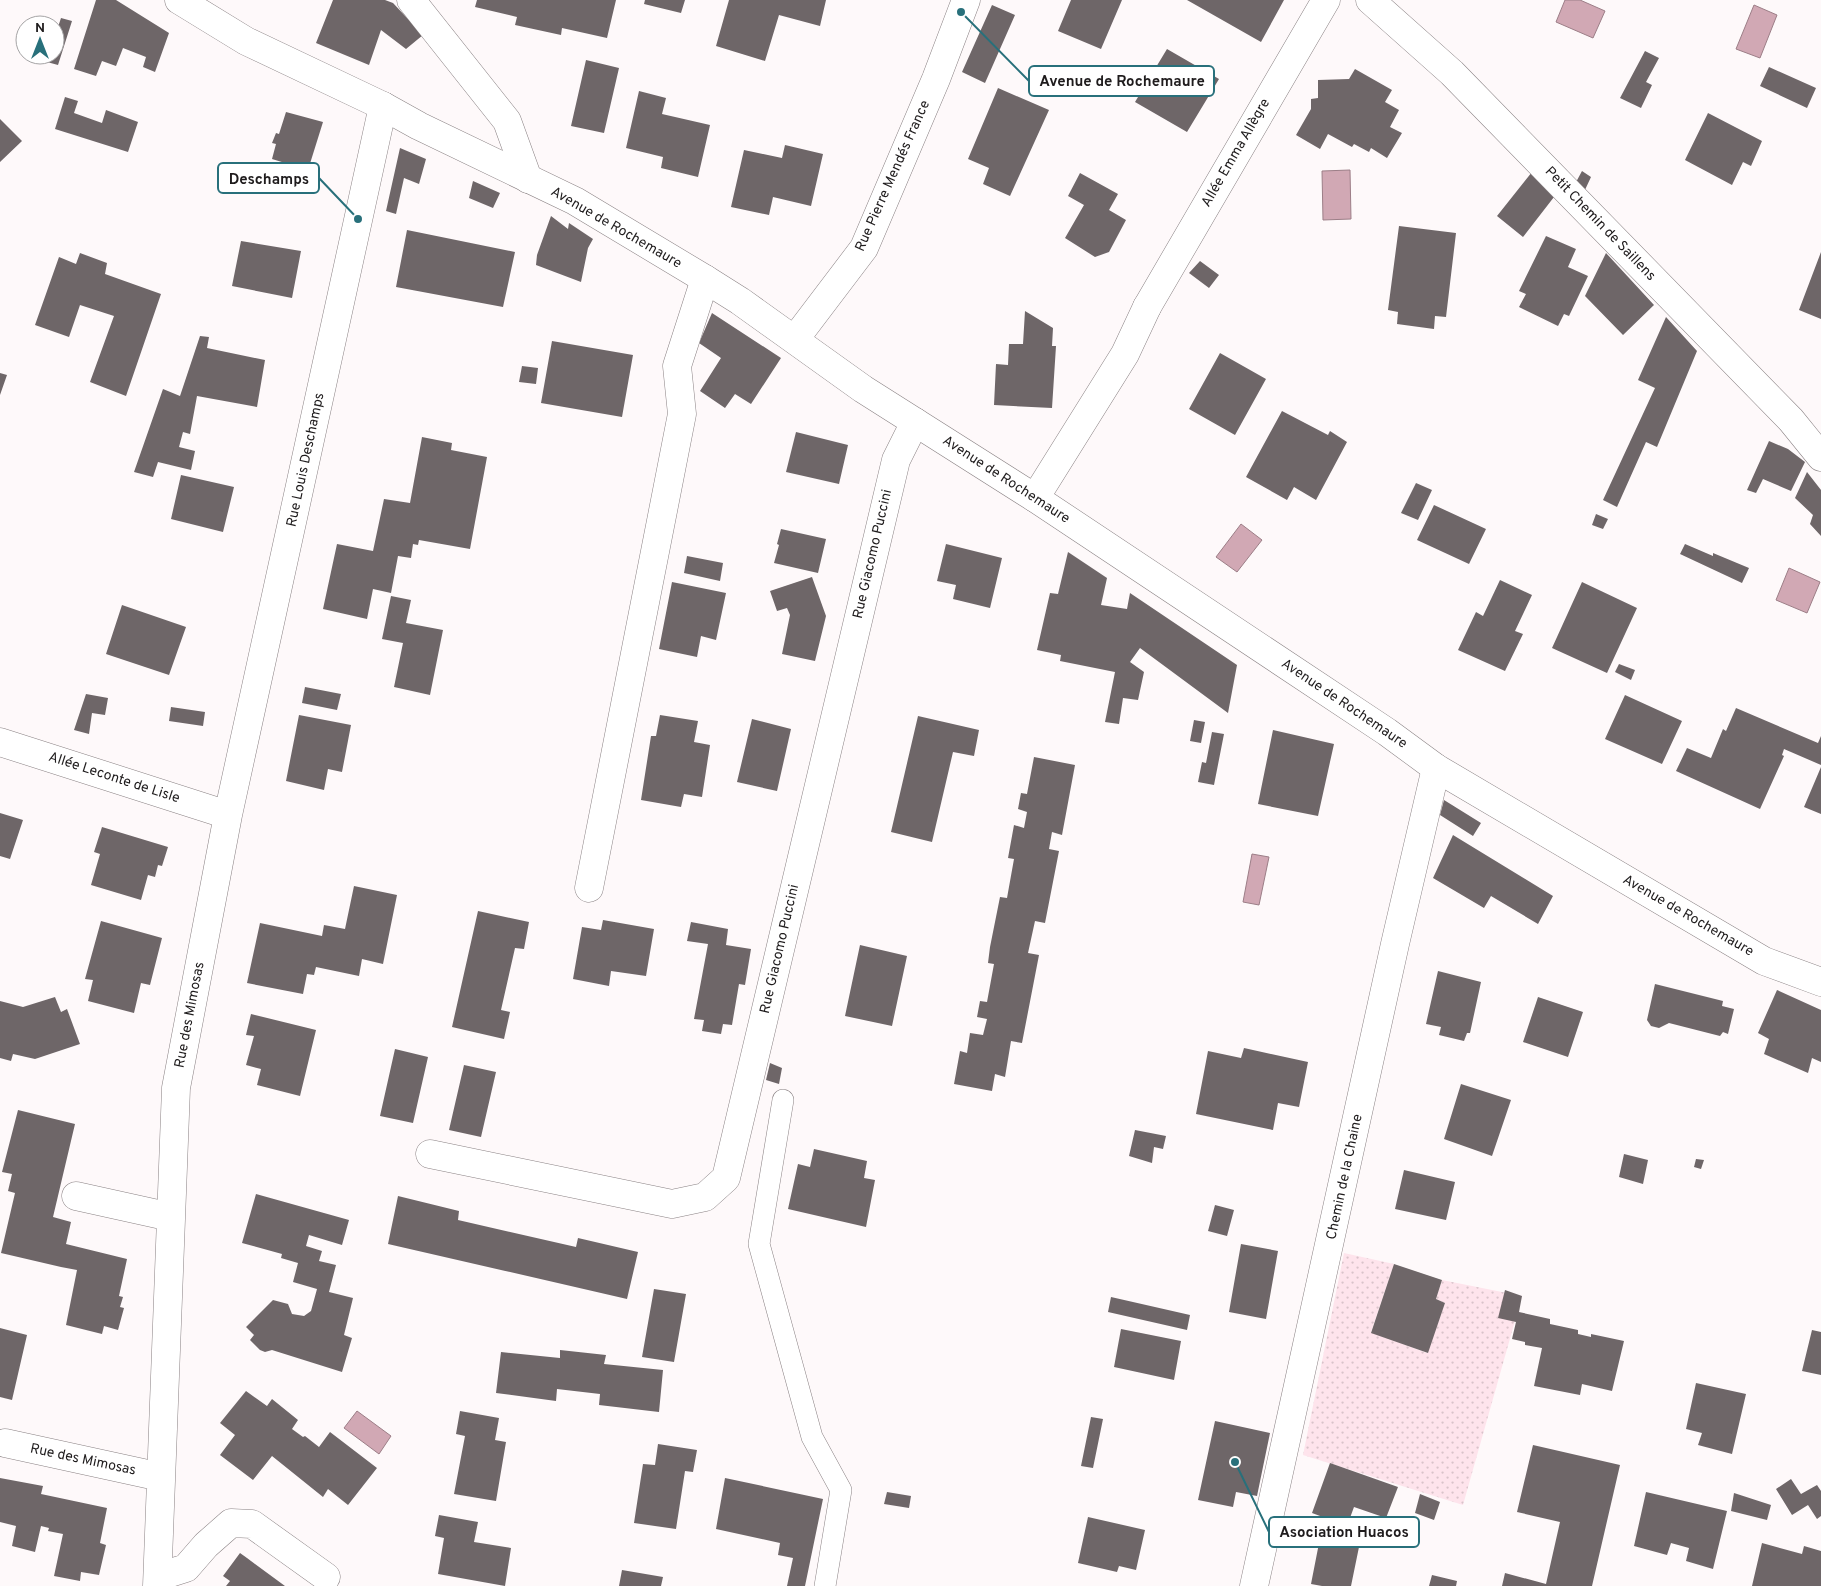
<svg xmlns="http://www.w3.org/2000/svg" width="1821" height="1586" font-family="Overpass,sans-serif">
<style>
.garden{fill:url(#garden-dots)}
.water{fill:#d1a8b4;stroke:#9c7e87}
.building{fill:#6e6668}
.lines{fill:none;stroke-linecap:round;stroke-linejoin:round}
.service-casing{stroke:#8a8284;stroke-width:22}
.pedestrian-casing{stroke:#8a8284;stroke-width:29}
.minor-casing{stroke:#8a8284;stroke-width:29}
.tertiary-casing{stroke:#8a8284;stroke-width:29}
.service{stroke:#fff;stroke-width:21}
.pedestrian{stroke:#fff;stroke-width:28}
.minor{stroke:#fff;stroke-width:28}
.tertiary{stroke:#fff;stroke-width:28}
.labels{text-anchor:middle;dominant-baseline:central;stroke-width:4;stroke-linejoin:round;paint-order:stroke}
.street-label{font-size:14px;fill:#1f1c1d;stroke:#fff}
.leader{fill:none;stroke:#28707b;stroke-width:2}
.callout-dot{fill:#28707b;stroke:#fff;stroke-width:2}
.callout{fill:#fff;stroke:#28707b;stroke-width:2}
.callout-label{font-size:15px;text-anchor:middle;font-weight:bold;fill:#1f1c1d}
</style>
<defs>
<pattern id="garden-dots" width="8" height="8" patternUnits="userSpaceOnUse" patternTransform="scale(1.25)"><rect width="8" height="8" fill="#fee4ec"/><path d="M2 2h.1M6 6h.1" fill="none" stroke="#d9c3ca" stroke-width="1.8" stroke-linecap="round"/></pattern>
</defs>
<rect width="100%" height="100%" fill="#fef9fa"/>
<path class="garden" d="M 1344,1253 L 1394,1264 L 1371,1332 L 1427,1353 L 1445,1303 L 1436,1299 L 1442,1280 L 1522,1296 L 1463,1505 L 1303,1455 Z"/>
<path class="water" d="M 1565,0 L 1580,0 L 1605,11 L 1593,38 L 1556,22 Z
M 1754,5 L 1777,15 L 1760,58 L 1736,49 Z
M 1350,170 L 1351,219 L 1323,220 L 1322,171 Z
M 1241,524 L 1262,540 L 1237,572 L 1216,557 Z
M 1789,568 L 1820,582 L 1807,613 L 1776,600 Z
M 1252,854 L 1269,857 L 1259,905 L 1243,902 Z
M 357,1411 L 391,1436 L 379,1454 L 344,1428 Z"/>
<path class="building" d="M 96,0 L 116,0 L 169,33 L 155,72 L 143,67 L 146,57 L 123,48 L 116,66 L 102,61 L 96,76 L 74,69 Z
M 333,0 L 385,0 L 393,3 L 423,35 L 406,49 L 381,30 L 369,65 L 316,43 Z
M 477,0 L 616,0 L 607,38 L 562,28 L 561,35 L 515,25 L 517,17 L 475,7 Z
M 645,0 L 685,0 L 681,13 L 644,4 Z
M 729,0 L 826,0 L 820,26 L 779,15 L 765,61 L 716,46 Z
M 1071,0 L 1122,0 L 1101,49 L 1058,31 Z
M 1187,0 L 1284,0 L 1261,42 Z
M 992,5 L 1015,15 L 985,83 L 962,72 Z
M 61,18 L 72,21 L 58,65 L 47,62 L 49,55 L 55,55 L 55,36 Z
M 1167,49 L 1219,79 L 1187,132 L 1135,102 Z
M 1645,51 L 1659,58 L 1646,82 L 1652,85 L 1641,108 L 1620,98 Z
M 586,60 L 619,68 L 604,133 L 571,126 Z
M 1769,67 L 1816,88 L 1807,108 L 1760,86 Z
M 1355,69 L 1392,90 L 1385,102 L 1399,110 L 1390,127 L 1402,133 L 1387,158 L 1371,148 L 1369,152 L 1354,144 L 1352,147 L 1328,134 L 1320,149 L 1296,135 L 1311,109 L 1311,99 L 1318,98 L 1318,80 L 1349,79 Z
M 998,88 L 1049,110 L 1010,196 L 983,184 L 989,168 L 968,159 Z
M 639,91 L 666,98 L 662,114 L 710,125 L 698,177 L 661,168 L 663,157 L 626,148 Z
M 65,97 L 78,101 L 74,113 L 102,123 L 106,110 L 138,122 L 128,152 L 55,129 Z
M 286,112 L 323,122 L 308,170 L 272,159 L 276,144 L 272,143 L 276,133 L 279,134 Z
M 1708,113 L 1762,141 L 1751,166 L 1743,162 L 1732,185 L 1685,160 Z
M 0,119 L 22,141 L 0,162 Z
M 785,145 L 823,154 L 811,206 L 773,197 L 769,215 L 731,207 L 744,150 L 782,158 Z
M 400,148 L 426,159 L 419,184 L 404,178 L 396,214 L 386,211 Z
M 1582,171 L 1591,177 L 1584,192 L 1575,184 Z
M 1532,172 L 1554,197 L 1523,237 L 1497,216 Z
M 1080,173 L 1118,194 L 1109,210 L 1126,220 L 1109,252 L 1095,257 L 1065,238 L 1084,205 L 1068,196 Z
M 473,181 L 500,193 L 493,208 L 469,198 Z
M 551,216 L 568,229 L 569,223 L 593,239 L 588,248 L 581,282 L 536,265 L 537,255 Z
M 1399,226 L 1456,233 L 1446,317 L 1435,316 L 1434,329 L 1397,324 L 1398,312 L 1388,310 Z
M 407,230 L 515,252 L 503,307 L 396,287 Z
M 1546,236 L 1576,249 L 1568,267 L 1588,276 L 1569,316 L 1564,314 L 1558,326 L 1519,307 L 1526,294 L 1519,291 Z
M 241,241 L 301,251 L 292,298 L 232,286 Z
M 1821,252 L 1821,319 L 1799,310 Z
M 80,253 L 107,263 L 105,274 L 161,294 L 126,396 L 90,382 L 114,316 L 80,305 L 69,337 L 35,325 L 59,257 L 76,264 Z
M 1606,253 L 1654,305 L 1623,335 L 1585,296 Z
M 1200,261 L 1219,275 L 1209,288 L 1189,273 Z
M 1025,311 L 1053,328 L 1052,346 L 1056,346 L 1052,408 L 994,405 L 996,364 L 1008,365 L 1009,344 L 1023,344 Z
M 712,313 L 781,358 L 751,404 L 735,394 L 725,408 L 700,391 L 721,358 L 699,343 Z
M 1666,317 L 1697,351 L 1657,447 L 1646,442 L 1617,507 L 1603,500 L 1655,388 L 1638,380 Z
M 200,336 L 209,337 L 207,348 L 265,360 L 257,407 L 197,396 L 190,434 L 183,432 L 179,447 L 195,451 L 191,470 L 158,462 L 153,477 L 134,472 L 163,389 L 180,396 Z
M 552,341 L 633,355 L 622,417 L 541,403 Z
M 1220,353 L 1266,379 L 1235,435 L 1189,409 Z
M 522,366 L 538,368 L 536,384 L 519,382 Z
M 0,373 L 7,375 L 0,395 Z
M 1282,411 L 1328,435 L 1330,431 L 1347,442 L 1316,500 L 1294,487 L 1287,500 L 1246,477 Z
M 796,432 L 848,445 L 839,484 L 786,472 Z
M 422,437 L 452,443 L 451,450 L 487,457 L 470,549 L 419,540 L 418,545 L 413,544 L 411,558 L 398,556 L 391,593 L 373,589 L 367,619 L 323,609 L 337,544 L 373,551 L 384,499 L 410,503 Z
M 1769,441 L 1788,449 L 1805,462 L 1791,491 L 1763,479 L 1756,493 L 1747,490 Z
M 1807,472 L 1821,490 L 1821,536 L 1810,524 L 1813,515 L 1795,498 Z
M 181,475 L 234,487 L 223,532 L 171,519 Z
M 1416,483 L 1432,490 L 1418,520 L 1401,513 Z
M 1434,505 L 1486,529 L 1469,564 L 1417,540 Z
M 1596,514 L 1608,519 L 1603,529 L 1592,525 Z
M 781,529 L 826,539 L 818,573 L 774,563 L 779,545 L 777,544 Z
M 946,544 L 1002,558 L 990,608 L 953,599 L 956,585 L 937,581 Z
M 1685,544 L 1713,556 L 1713,553 L 1749,568 L 1742,583 L 1680,554 Z
M 1068,552 L 1107,578 L 1101,605 L 1127,609 L 1130,593 L 1237,665 L 1228,713 L 1140,648 L 1130,662 L 1144,672 L 1138,700 L 1123,698 L 1119,724 L 1105,722 L 1115,672 L 1060,661 L 1061,655 L 1037,650 L 1050,593 L 1058,594 Z
M 687,556 L 723,563 L 720,581 L 684,573 Z
M 812,577 L 826,616 L 815,661 L 782,654 L 790,615 L 787,608 L 777,611 L 770,591 Z
M 1500,580 L 1532,595 L 1515,631 L 1523,634 L 1505,671 L 1458,650 L 1476,612 L 1483,616 Z
M 672,582 L 726,593 L 716,640 L 701,636 L 697,657 L 659,649 Z
M 1582,582 L 1637,608 L 1607,673 L 1552,648 Z
M 391,596 L 411,600 L 406,623 L 443,630 L 430,695 L 394,687 L 403,643 L 382,639 Z
M 122,605 L 186,627 L 169,675 L 106,654 Z
M 1619,664 L 1635,670 L 1631,680 L 1615,672 Z
M 305,687 L 341,694 L 337,710 L 302,703 Z
M 86,694 L 108,698 L 105,715 L 92,713 L 89,734 L 74,730 Z
M 1625,695 L 1682,721 L 1662,764 L 1605,739 Z
M 171,707 L 205,712 L 203,726 L 169,721 Z
M 1736,708 L 1818,743 L 1821,736 L 1821,765 L 1784,749 L 1782,755 L 1784,756 L 1760,809 L 1676,771 L 1687,748 L 1711,758 L 1723,729 L 1726,731 Z
M 299,715 L 351,725 L 342,772 L 328,769 L 324,790 L 286,781 Z
M 660,715 L 698,721 L 694,742 L 710,745 L 702,797 L 684,794 L 681,807 L 641,800 L 651,736 L 656,736 Z
M 918,716 L 979,730 L 974,756 L 953,752 L 932,842 L 891,832 Z
M 752,719 L 791,729 L 777,791 L 737,782 Z
M 1194,720 L 1205,722 L 1201,743 L 1190,741 Z
M 1273,730 L 1334,744 L 1318,816 L 1258,804 Z
M 1212,732 L 1224,734 L 1214,785 L 1198,782 L 1202,762 L 1206,763 Z
M 1034,757 L 1075,765 L 1062,835 L 1052,832 L 1049,849 L 1059,851 L 1045,923 L 1035,921 L 1028,953 L 1039,955 L 1022,1043 L 1011,1041 L 1005,1077 L 995,1074 L 992,1091 L 954,1084 L 960,1051 L 967,1053 L 970,1033 L 983,1035 L 987,1019 L 977,1017 L 980,1001 L 987,1002 L 994,964 L 988,963 L 990,947 L 1000,897 L 1007,898 L 1014,859 L 1008,858 L 1014,825 L 1024,828 L 1027,812 L 1018,809 L 1021,793 L 1027,794 Z
M 1821,767 L 1821,814 L 1804,807 Z
M 1444,800 L 1481,823 L 1473,836 L 1440,815 Z
M 0,813 L 23,820 L 10,859 L 0,856 Z
M 102,827 L 168,847 L 162,866 L 158,865 L 155,877 L 148,875 L 141,900 L 91,885 L 100,854 L 94,852 Z
M 1453,835 L 1553,896 L 1538,924 L 1491,896 L 1484,908 L 1433,878 Z
M 354,886 L 397,895 L 383,964 L 362,959 L 359,976 L 316,967 L 314,975 L 307,974 L 303,994 L 247,983 L 260,923 L 322,936 L 324,925 L 345,929 Z
M 478,911 L 529,922 L 524,949 L 515,948 L 501,1010 L 510,1012 L 504,1039 L 452,1027 Z
M 603,920 L 654,929 L 646,976 L 611,971 L 609,986 L 573,979 L 582,927 L 601,930 Z
M 101,921 L 162,938 L 150,985 L 141,983 L 134,1013 L 88,1001 L 93,980 L 85,979 Z
M 691,922 L 728,929 L 726,945 L 751,949 L 745,985 L 739,984 L 732,1025 L 723,1024 L 721,1034 L 702,1031 L 704,1020 L 694,1019 L 708,944 L 687,941 Z
M 860,945 L 907,956 L 892,1026 L 845,1016 Z
M 1438,971 L 1481,982 L 1470,1033 L 1467,1033 L 1464,1041 L 1439,1035 L 1441,1027 L 1426,1024 Z
M 1655,984 L 1723,1001 L 1722,1006 L 1734,1009 L 1728,1034 L 1723,1032 L 1720,1036 L 1669,1023 L 1659,1028 L 1651,1026 L 1647,1020 Z
M 1777,990 L 1821,1010 L 1821,1062 L 1812,1058 L 1808,1073 L 1764,1054 L 1769,1039 L 1758,1033 Z
M 55,997 L 61,1012 L 67,1009 L 80,1044 L 35,1059 L 13,1054 L 11,1061 L 0,1058 L 0,1001 L 23,1007 Z
M 1538,997 L 1583,1012 L 1568,1057 L 1523,1042 Z
M 251,1014 L 316,1030 L 300,1096 L 257,1085 L 261,1069 L 246,1065 L 254,1036 L 246,1035 Z
M 1244,1048 L 1308,1062 L 1299,1107 L 1278,1103 L 1273,1130 L 1196,1114 L 1208,1051 L 1241,1058 Z
M 395,1049 L 428,1057 L 413,1123 L 380,1116 Z
M 770,1063 L 782,1068 L 779,1084 L 766,1080 Z
M 464,1065 L 496,1072 L 481,1137 L 449,1130 Z
M 1461,1084 L 1511,1100 L 1492,1156 L 1444,1139 Z
M 18,1110 L 75,1124 L 53,1217 L 71,1222 L 66,1244 L 127,1259 L 119,1296 L 123,1297 L 120,1307 L 124,1308 L 118,1330 L 104,1326 L 102,1334 L 66,1325 L 77,1270 L 61,1267 L 1,1253 L 15,1193 L 8,1191 L 12,1174 L 2,1172 Z
M 1135,1130 L 1166,1136 L 1163,1149 L 1154,1147 L 1152,1163 L 1129,1156 Z
M 814,1149 L 867,1161 L 864,1178 L 875,1180 L 866,1227 L 788,1209 L 798,1164 L 810,1167 Z
M 1624,1154 L 1648,1160 L 1643,1184 L 1619,1177 Z
M 1696,1159 L 1704,1160 L 1701,1169 L 1694,1167 Z
M 1404,1170 L 1455,1182 L 1446,1220 L 1395,1209 Z
M 256,1194 L 349,1220 L 342,1245 L 309,1235 L 306,1246 L 322,1251 L 319,1261 L 336,1265 L 329,1292 L 353,1298 L 344,1335 L 352,1338 L 342,1372 L 272,1350 L 265,1352 L 260,1350 L 250,1340 L 254,1335 L 246,1327 L 273,1300 L 288,1304 L 292,1314 L 304,1316 L 311,1311 L 317,1289 L 293,1282 L 298,1263 L 281,1258 L 282,1254 L 242,1243 Z
M 398,1196 L 459,1211 L 458,1220 L 576,1247 L 578,1238 L 638,1252 L 627,1299 L 388,1244 Z
M 1215,1205 L 1234,1210 L 1227,1236 L 1208,1231 Z
M 1241,1244 L 1278,1251 L 1266,1319 L 1229,1312 Z
M 1394,1264 L 1442,1280 L 1436,1299 L 1445,1303 L 1428,1353 L 1371,1333 Z
M 654,1289 L 686,1294 L 674,1362 L 642,1357 Z
M 1505,1290 L 1522,1296 L 1519,1312 L 1550,1319 L 1550,1324 L 1578,1330 L 1578,1334 L 1591,1337 L 1591,1334 L 1624,1341 L 1612,1391 L 1582,1384 L 1580,1395 L 1534,1386 L 1542,1348 L 1525,1345 L 1525,1342 L 1512,1339 L 1516,1322 L 1498,1318 Z
M 1111,1297 L 1190,1315 L 1187,1330 L 1108,1312 Z
M 0,1328 L 27,1335 L 12,1400 L 0,1397 Z
M 1121,1329 L 1181,1341 L 1174,1380 L 1114,1367 Z
M 1812,1330 L 1821,1332 L 1821,1375 L 1802,1371 Z
M 560,1350 L 606,1355 L 604,1364 L 663,1370 L 659,1412 L 599,1405 L 600,1394 L 557,1389 L 556,1401 L 496,1393 L 501,1352 L 560,1358 Z
M 1696,1383 L 1746,1394 L 1732,1454 L 1698,1445 L 1702,1433 L 1686,1429 Z
M 246,1391 L 267,1406 L 272,1399 L 298,1420 L 292,1429 L 303,1437 L 305,1436 L 319,1447 L 330,1432 L 377,1468 L 348,1505 L 328,1489 L 323,1497 L 272,1456 L 253,1480 L 220,1455 L 235,1435 L 220,1423 Z
M 460,1411 L 499,1418 L 495,1440 L 506,1442 L 496,1501 L 454,1494 L 465,1436 L 456,1434 Z
M 1091,1417 L 1103,1419 L 1093,1468 L 1081,1466 Z
M 1215,1421 L 1270,1433 L 1257,1496 L 1236,1492 L 1233,1507 L 1198,1500 Z
M 658,1444 L 697,1450 L 693,1472 L 685,1471 L 676,1529 L 634,1523 L 643,1464 L 655,1465 Z
M 1533,1445 L 1620,1465 L 1592,1586 L 1502,1586 L 1505,1573 L 1546,1584 L 1560,1522 L 1517,1512 Z
M 1330,1463 L 1398,1487 L 1386,1518 L 1354,1507 L 1347,1526 L 1312,1513 Z
M 0,1478 L 43,1486 L 41,1494 L 107,1508 L 100,1543 L 106,1545 L 99,1575 L 81,1572 L 80,1581 L 54,1576 L 63,1534 L 48,1531 L 49,1528 L 41,1526 L 35,1552 L 12,1546 L 16,1526 L 0,1522 Z
M 725,1478 L 823,1499 L 805,1586 L 787,1586 L 793,1558 L 778,1555 L 780,1543 L 716,1529 Z
M 1791,1479 L 1801,1494 L 1817,1485 L 1821,1491 L 1821,1516 L 1817,1519 L 1808,1505 L 1792,1515 L 1776,1489 Z
M 887,1492 L 911,1496 L 909,1508 L 884,1504 Z
M 1646,1492 L 1727,1511 L 1713,1569 L 1686,1561 L 1689,1548 L 1671,1543 L 1667,1555 L 1634,1546 Z
M 1734,1493 L 1771,1505 L 1767,1520 L 1731,1511 Z
M 1420,1494 L 1440,1502 L 1434,1520 L 1415,1513 Z
M 439,1515 L 478,1522 L 474,1542 L 511,1548 L 505,1586 L 438,1574 L 444,1538 L 435,1536 Z
M 1088,1517 L 1145,1530 L 1136,1570 L 1119,1566 L 1117,1572 L 1078,1563 Z
M 1320,1538 L 1359,1547 L 1351,1586 L 1322,1586 L 1311,1584 Z
M 1762,1543 L 1802,1554 L 1804,1546 L 1821,1551 L 1821,1586 L 1752,1586 Z
M 240,1553 L 247,1558 L 285,1586 L 226,1586 L 230,1581 L 223,1576 Z
M 622,1570 L 663,1577 L 661,1586 L 619,1586 Z
M 1432,1575 L 1457,1581 L 1456,1586 L 1429,1586 Z"/>
<g class="lines">
<defs>
<path id="service" d="M 783,1100 L 759,1244 L 812,1437 L 841,1490 L 825,1586"/>
<path id="pedestrian" d="M 1035,498 L 1125,354 L 1147,307"/>
<path id="minor" d="M 411,0 L 507,121 L 528,179
M 1370,0 L 1452,73 L 1791,420 L 1821,457
M 1147,307 L 1326,0
M 795,339 L 864,248 L 936,79 L 966,0
M 0,742 L 228,815
M 589,888 L 682,414 L 677,366 L 705,279
M 430,1154 L 672,1204 L 705,1197 L 726,1178 L 896,460 L 915,422
M 76,1196 L 171,1217
M 5,1443 L 161,1477
M 158,1569 L 170,1573 L 186,1568 L 206,1545 L 231,1523 L 252,1524 L 326,1577
M 157,1586 L 176,1088 L 228,815 L 383,106
M 1254,1586 L 1395,944 L 1436,768"/>
<path id="tertiary" d="M 179,0 L 246,41 L 383,106 L 419,126 L 575,201 L 705,279 L 740,301 L 863,389 L 1035,498 L 1387,732 L 1436,768 L 1764,961 L 1821,982"/>
</defs>
<use href="#service" class="service-casing"/>
<use href="#pedestrian" class="pedestrian-casing"/>
<use href="#minor" class="minor-casing"/>
<use href="#tertiary" class="tertiary-casing"/>
<use href="#service" class="service"/>
<use href="#pedestrian" class="pedestrian"/>
<use href="#minor" class="minor"/>
<use href="#tertiary" class="tertiary"/>
</g>
<g class="labels">
<g class="street-label">
<text transform="translate(1236 153) rotate(-60)">Allée Emma Allègre</text>
<text transform="translate(893 176) rotate(-66)">Rue Pierre Mendés France</text>
<text transform="translate(1600 224) rotate(46)">Petit Chemin de Saillens</text>
<text transform="translate(616 228) rotate(30)">Avenue de Rochemaure</text>
<text transform="translate(306 460) rotate(-78)">Rue Louis Deschamps</text>
<text transform="translate(1006 480) rotate(33)">Avenue de Rochemaure</text>
<text transform="translate(873 554) rotate(-77)">Rue Giacomo Puccini</text>
<text transform="translate(1344 704) rotate(34)">Avenue de Rochemaure</text>
<text transform="translate(114 778) rotate(18)">Allée Leconte de Lisle</text>
<text transform="translate(1688 916) rotate(30)">Avenue de Rochemaure</text>
<text transform="translate(780 949) rotate(-77)">Rue Giacomo Puccini</text>
<text transform="translate(190 1015) rotate(-79)">Rue des Mimosas</text>
<text transform="translate(1345 1177) rotate(-78)">Chemin de la Chaine</text>
<text transform="translate(83 1460) rotate(12)">Rue des Mimosas</text>
</g>
</g>
<path class="leader" d="M961 12L1029 81M358 219L319 178M1235 1462L1269 1532"/>
<g class="callout-dot">
<circle cx="961" cy="12" r="5"/>
<circle cx="358" cy="219" r="5"/>
<circle cx="1235" cy="1462" r="5"/>
</g>
<g class="callout">
<rect x="1029" y="66" width="185" height="30" rx="5"/>
<rect x="218" y="163" width="101" height="30" rx="5"/>
<rect x="1269" y="1517" width="150" height="30" rx="5"/>
</g>
<g class="callout-label">
<text x="1122" y="86">Avenue de Rochemaure</text>
<text x="269" y="184">Deschamps</text>
<text x="1344" y="1537">Asociation Huacos</text>
</g>
<g transform="translate(40 40)"><circle r="24" fill="#ffffff" stroke="#a5a4a5"/>
<path d="M0-4L9 19L0 12L-9 19Z" fill="#28707b"/>
<text y="-8" font-size="14" font-weight="bold" text-anchor="middle" fill="#1f1c1d">N</text>
</g>
</svg>
